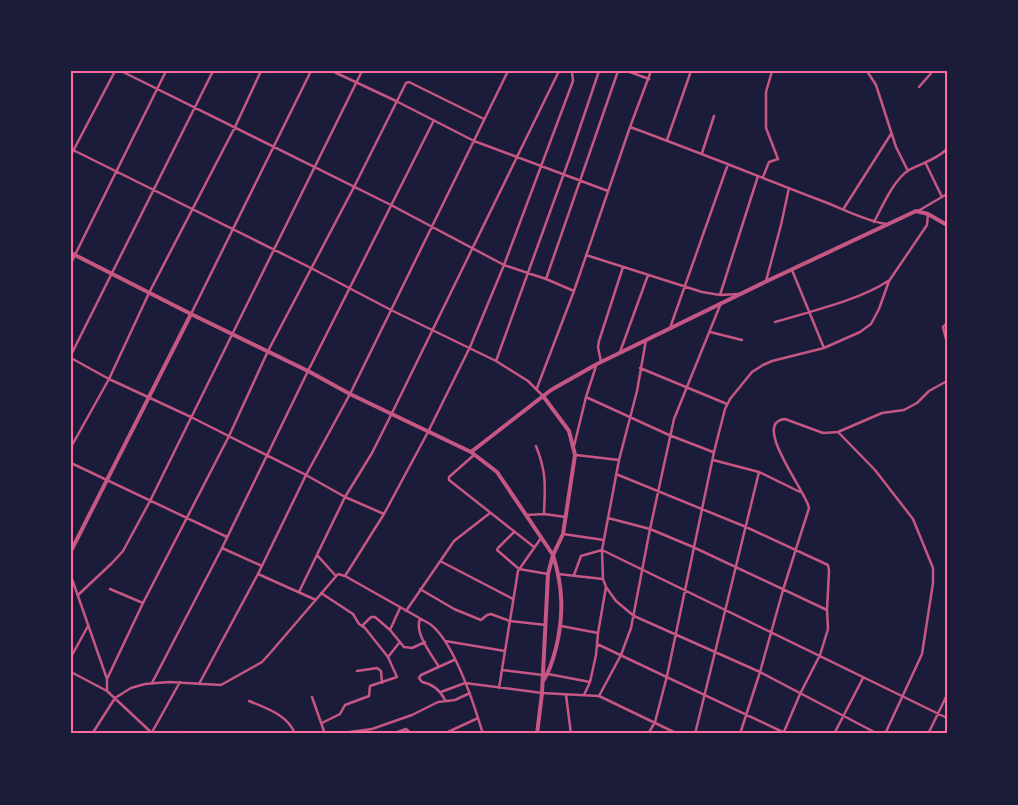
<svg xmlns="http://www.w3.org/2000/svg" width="1018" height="805" font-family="Inter,sans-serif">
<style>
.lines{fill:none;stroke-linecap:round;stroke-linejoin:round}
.minor{stroke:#c65784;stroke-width:2.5}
.tertiary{stroke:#c65784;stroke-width:4}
.neatline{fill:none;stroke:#ff6b9d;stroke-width:2}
</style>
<rect width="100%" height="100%" fill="#1b1b3a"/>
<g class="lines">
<path class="minor" d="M 121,71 L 391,205 L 504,265 L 546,279 L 574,291
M 332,71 L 396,101 L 474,141 L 608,191
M 627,71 L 649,79
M 867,71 L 876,85 L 896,147 L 908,171
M 919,87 L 933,71
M 630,127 C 693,150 755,175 817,199 C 840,207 862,220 886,224
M 667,140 L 691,71
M 71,149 L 311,268 L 391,310 L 496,361 L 528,381 L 543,396
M 702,153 L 714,116
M 71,155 L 115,71
M 926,164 L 942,197
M 763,177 L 769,162 L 778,159 L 766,128 L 766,92 L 772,71
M 844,208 L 891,134
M 918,211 L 947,194
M 874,222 C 882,207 894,179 909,170 C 922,163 936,160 947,149
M 586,255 L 702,292 L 720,295 L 738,294
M 71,263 L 166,71
M 792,270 L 824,348
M 546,279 L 618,71
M 766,281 L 781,225 L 789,188
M 720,295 L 758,176
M 191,314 L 311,71
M 775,322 C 808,312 860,300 888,281
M 947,323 L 943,327 L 947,343
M 670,328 L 728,164
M 710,332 L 742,340
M 620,352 L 648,275
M 71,355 L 213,71
M 71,358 L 109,379 L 191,417 L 306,475 L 345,497 L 384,514
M 496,361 L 571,154 L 599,71
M 601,362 L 598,347 L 599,341 L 623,267
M 640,368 L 727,404
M 537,388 L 574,291 L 630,127 L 651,71
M 586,397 L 669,435 L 713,452
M 838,432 L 875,470 L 913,519 L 933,568 L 933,583 L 922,654 L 885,734
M 536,446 C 547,474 545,485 544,514
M 574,446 L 586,397 L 596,366
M 71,447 L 109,379 L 149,293 L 235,127 L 261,71
M 474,455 L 449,477 L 449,480 L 534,547
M 576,455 L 619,460
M 713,460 L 759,472 L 800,492
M 71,463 L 227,537
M 616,474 L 746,527 L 828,565 L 829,571 L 827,610 L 828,629 L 820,655 L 800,694 L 783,734
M 527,515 L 544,514 L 566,517
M 608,518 L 650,529 L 693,547 L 827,610
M 514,532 L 498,548 L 497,550 L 519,569 L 548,574
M 563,534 L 604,540
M 222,548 L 262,566
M 317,555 L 335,575
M 440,561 L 513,599
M 258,574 L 316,600
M 558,574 L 603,579 L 602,550 L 619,460 L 637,391 L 646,340
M 574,575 L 581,556 L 602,550 L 947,718
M 71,576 L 107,679 L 107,691
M 345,576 L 384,514 L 428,432 L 470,347 L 504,265 L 573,81 L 572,71
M 603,579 L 606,587 L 616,601 L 634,616 L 760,672 L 878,734
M 110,589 L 143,603
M 420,589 L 454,609 L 481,620 L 487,615 L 491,614 L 510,621 L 546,625
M 299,592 L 345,497 L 372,453 L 392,413 L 559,71
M 321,593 L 353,614 L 359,624 L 365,628 L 388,657 L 397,677 L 370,686 L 369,696 L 345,705 L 340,714 L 322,723
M 78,595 L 112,563 L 123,551 L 150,501 L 362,71
M 406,611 L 454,541 L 490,513
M 420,619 C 414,633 432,655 439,667
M 362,626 L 371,617 L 375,617 L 390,630 L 404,647 L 412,648 L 425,642
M 561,626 L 598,633
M 390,630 L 400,608
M 445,641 L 505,651
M 597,644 L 787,734
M 71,657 L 88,626
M 388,657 L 399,643
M 502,670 L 543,675
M 357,671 L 377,668 L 381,671 L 382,683
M 71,672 L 107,691 L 153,734
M 548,674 L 590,682
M 107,679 L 143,603 L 229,436 L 268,351 L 354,187 L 406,83 L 409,82 L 484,119
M 152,683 L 222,548 L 308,371 L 434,120
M 199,684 L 258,574 L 306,475 L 350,394 L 508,71
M 499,688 L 518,571 L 541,538
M 441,692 L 465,683 L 542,693 L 599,696 L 678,734
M 566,695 L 571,734
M 584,695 L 590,682 L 596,655 L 598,633 L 606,587
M 599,696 L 621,655 L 631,628 L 650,529 L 674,419 L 721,303
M 312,697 L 325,734
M 445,700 C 440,690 433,684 422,682 L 419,678 L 421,675 L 454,660
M 249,701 C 266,708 288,715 295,734
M 92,734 L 115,698 L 131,688 L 145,684 L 169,682 L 221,685 L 262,662 L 271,652 L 338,574 L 345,576 L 430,624 C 454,642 474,704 483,734
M 151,734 L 180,682
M 178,734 L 183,732 L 185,734
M 273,734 L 275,734
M 335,734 L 372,729 L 412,715 L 438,702 L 455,700 L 470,693
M 392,734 L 406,729 L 412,734
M 440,734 L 448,732 L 478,718
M 648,734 L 655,722 L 667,676 L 714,452 L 725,409 L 730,399 L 752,372 L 763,365 L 772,361 L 824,348 L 860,332 L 871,324 L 879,309 L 889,281 L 927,225 L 928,214
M 695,734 L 759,472
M 740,734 L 760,672 L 783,590 L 809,508 C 808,494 750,422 785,419 L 823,433 L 838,432 L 882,413 L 904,410 L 917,403 L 929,391 L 947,381
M 834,734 L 863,678
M 928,734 L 947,695"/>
<path class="tertiary" d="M 71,253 L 191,314 L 308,371 L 350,394 L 471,452 L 497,472 L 553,555 L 548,574 L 542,693 L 537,734
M 471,452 L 551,390 L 597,364 L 765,282 L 916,211 L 928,214 L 947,225
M 71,551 L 191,314
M 543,681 C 550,671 553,660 556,648 C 564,615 563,587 553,555 L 563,534 L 575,455 L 569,431 L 543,396"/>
</g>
<rect width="1018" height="805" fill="none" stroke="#1b1b3a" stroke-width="145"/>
<rect x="72" y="72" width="874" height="660" class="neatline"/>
</svg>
